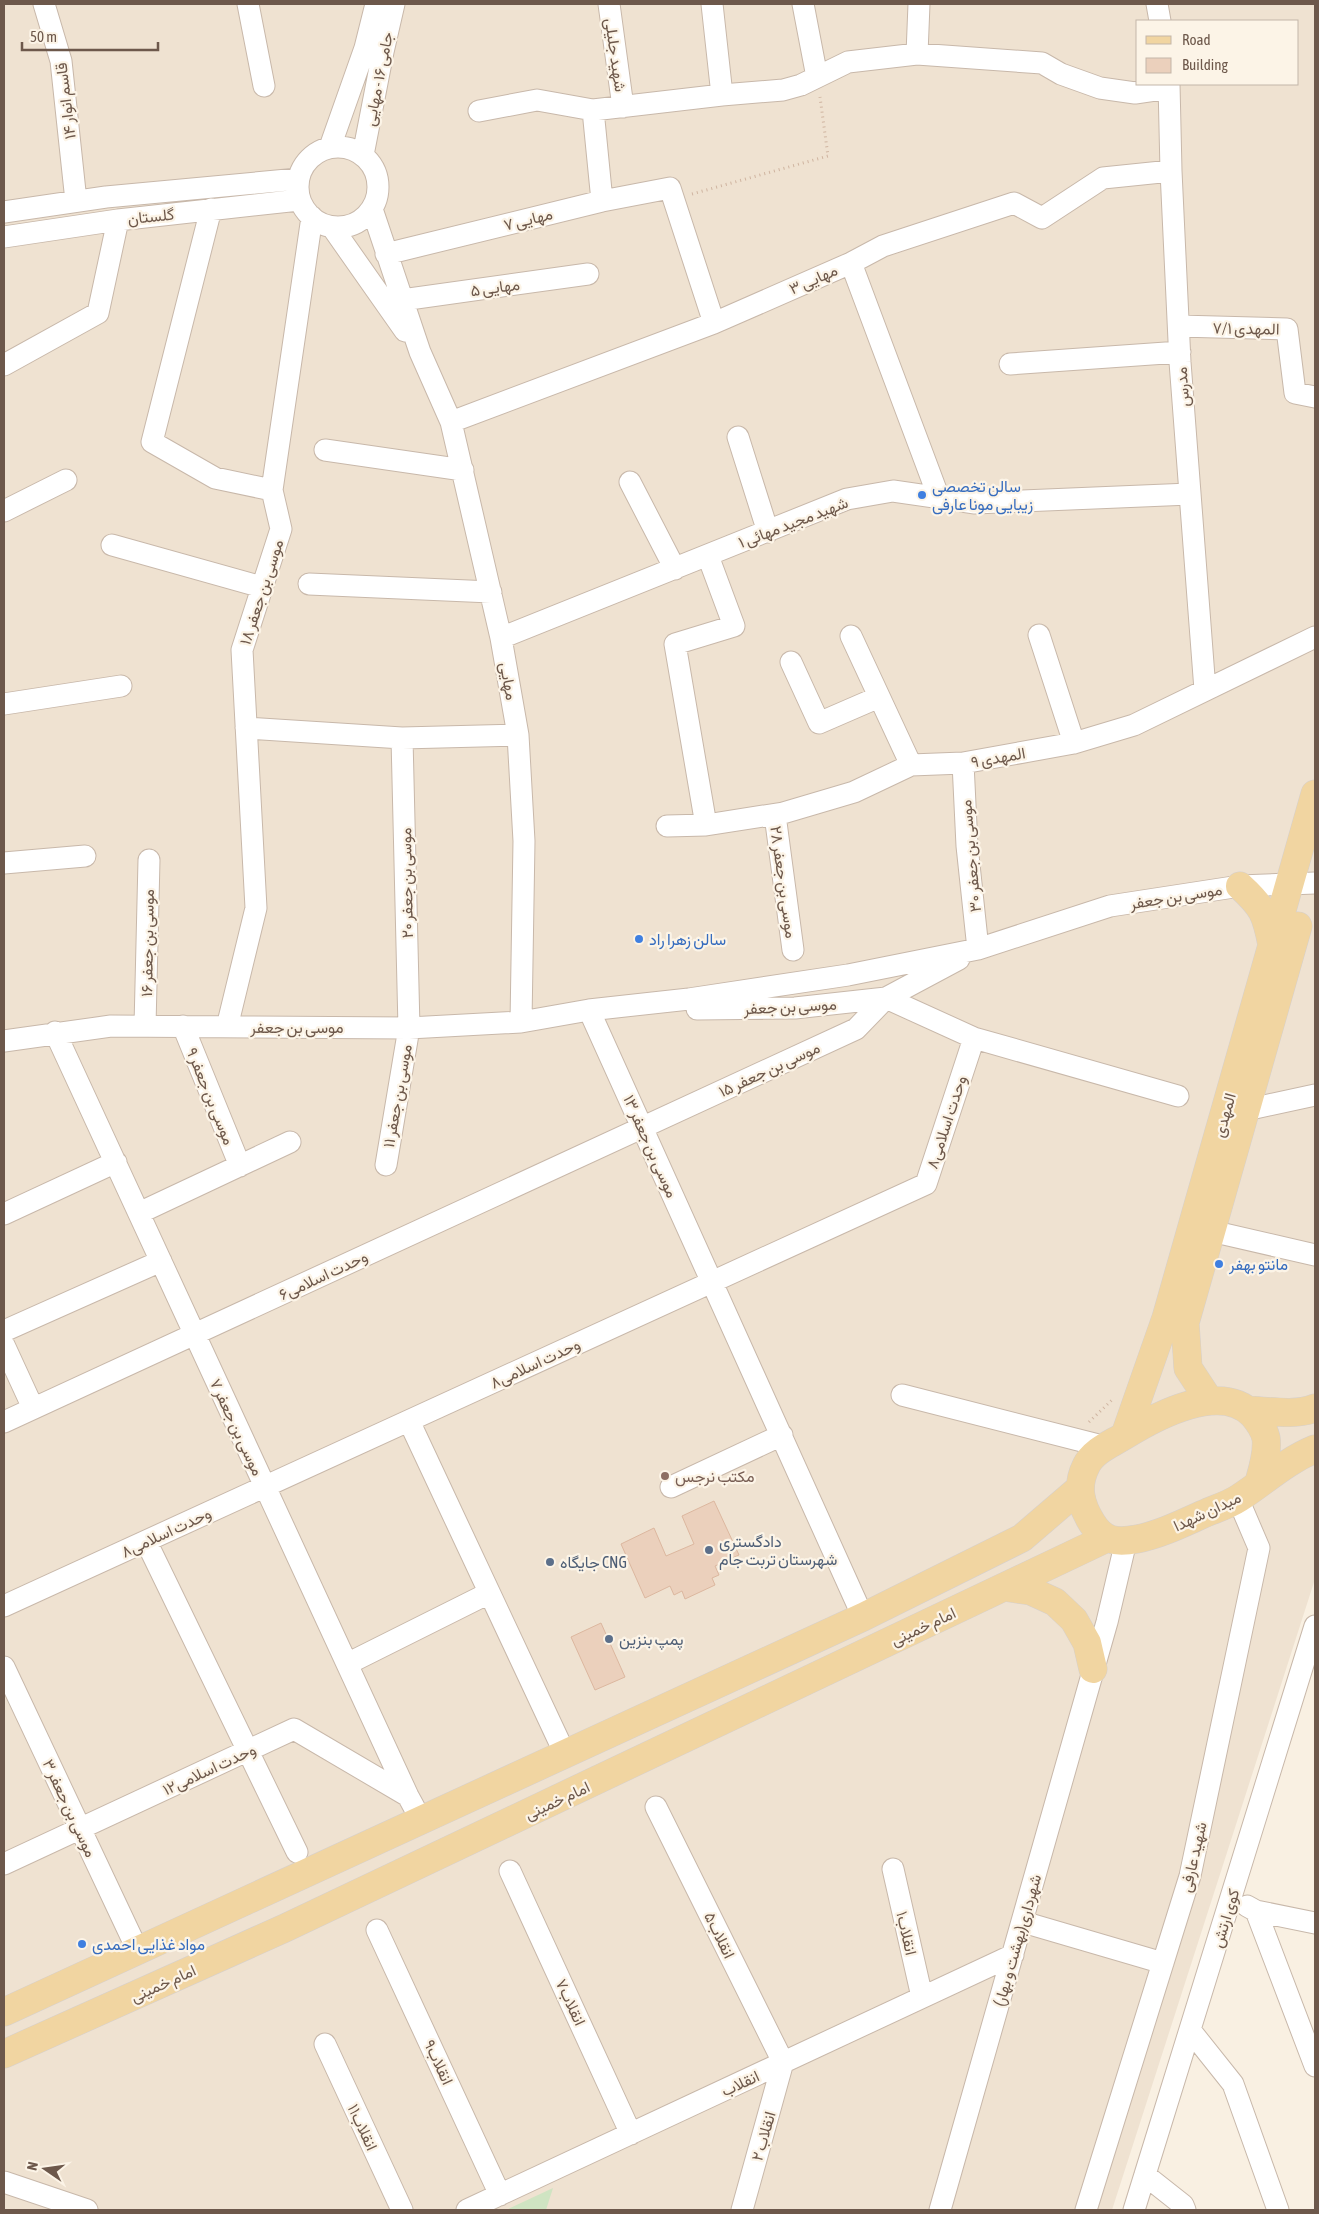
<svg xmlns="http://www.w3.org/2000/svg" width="1319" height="2214" font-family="'Asap Condensed',Vazirmatn,sans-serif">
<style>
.residential{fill:#efe2d1;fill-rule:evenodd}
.green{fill:#cfe4c2}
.building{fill:#ebd0bc;stroke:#dcb79f}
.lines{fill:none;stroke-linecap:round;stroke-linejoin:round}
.minor-casing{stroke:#c8b8aa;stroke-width:23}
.major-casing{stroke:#d6d0cd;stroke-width:29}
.path{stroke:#cfb4a0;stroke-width:3;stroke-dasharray:1 4;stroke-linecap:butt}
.minor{stroke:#fff;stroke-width:21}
.major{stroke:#f1d5a1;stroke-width:28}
.shop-dot{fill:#3f7fe0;stroke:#fcf4e7;stroke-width:2}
.education-dot{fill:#8d6e63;stroke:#fcf4e7;stroke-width:2}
.service-dot{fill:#5c6f8a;stroke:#fcf4e7;stroke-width:2}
.labels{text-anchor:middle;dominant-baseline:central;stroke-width:4.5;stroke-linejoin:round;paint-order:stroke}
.street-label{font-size:16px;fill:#6d584b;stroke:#fcf4e7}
.shop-label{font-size:16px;fill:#366cbe;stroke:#fcf4e7;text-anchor:start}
.education-label{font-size:16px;fill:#785e54;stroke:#fcf4e7;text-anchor:start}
.service-label{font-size:16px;fill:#4e5e75;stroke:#fcf4e7;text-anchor:start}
</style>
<rect width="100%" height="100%" fill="#f9f0e2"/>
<path class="residential" d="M 4,4 L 1315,4 L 1315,1579 L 1112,2210 L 4,2210 ZM 1138,21 L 1298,21 L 1298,84 L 1138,84 Z"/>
<path class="green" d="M 553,2188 L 546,2210 L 506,2210 Z"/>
<path class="building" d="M 714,1501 L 739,1555 L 715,1566 L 719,1575 L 712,1578 L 715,1585 L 685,1599 L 682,1591 L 674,1595 L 670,1586 L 645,1598 L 621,1544 L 654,1528 L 666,1556 L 694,1544 L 682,1516 Z
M 601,1623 L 625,1677 L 595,1690 L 571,1637 Z"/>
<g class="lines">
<defs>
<path id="minor" d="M 44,4 L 61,61 L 76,201
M 248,4 L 264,86
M 609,4 L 623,107
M 712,4 L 722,95
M 803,4 L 817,77
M 1157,4 L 1160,21
M 917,54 L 919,4
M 1169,84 L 1171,171 L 1180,362 L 1205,690
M 479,111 L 537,100 L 593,110
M298 187a40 40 0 1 1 80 0a40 40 0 1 1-80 0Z
M 330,147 L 365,48 L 376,4
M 363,155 L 383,52 L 394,4
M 602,201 L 593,110 L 722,95 L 783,90 L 801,85 L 848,62 L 917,54 L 1042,63 L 1061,74 L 1100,88 L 1135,93 L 1169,88
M 211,209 L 152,442 L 215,478 L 272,490
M 372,209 L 420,352 L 451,422 L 501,638 L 518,735 L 524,841 L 521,1022
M 4,212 L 106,197 L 298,179
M 332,227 L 405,331
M 4,237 L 118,220 L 299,200
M 386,254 L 602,201 L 670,188 L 714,323
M 851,263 L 939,498
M 402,300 L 588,274
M 1179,326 L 1287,329 L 1295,393 L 1315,397
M 1010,364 L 1180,352
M 4,365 L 98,313 L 118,220
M 451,422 L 714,323 L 851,263 L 883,246 L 1014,203 L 1042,218 L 1103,178 L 1171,171
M 738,437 L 768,532
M 325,450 L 463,470
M 630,482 L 675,569
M 4,511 L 66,480
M 112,545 L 262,587
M 309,584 L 491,592
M 1039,635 L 1074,743
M 851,636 L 911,765
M 501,638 L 847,499 L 893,491 L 975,503 L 1190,494
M 791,662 L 819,723 L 879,697
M 4,704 L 121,686
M 246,728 L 402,738 L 518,735
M 963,763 L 967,846 L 978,949
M 775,815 L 793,950
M 706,825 L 675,644 L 734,626 L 708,556
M 667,826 L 706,825 L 783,813 L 854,792 L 911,765 L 963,763 L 1074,743 L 1134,725 L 1315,637
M 4,863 L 85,856
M 697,1009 L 795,1008 L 886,998 L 959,959
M 589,1010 L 863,1617
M 145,1026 L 149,860
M 183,1026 L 240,1166
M 227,1027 L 256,908 L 242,650 L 281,529 L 272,490 L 312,217
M 55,1032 L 408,1796 L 421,1820
M 4,1041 L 111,1026 L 409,1028 L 521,1022 L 589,1010 L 689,999 L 848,975 L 978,949 L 1110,906 L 1240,886 L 1315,883
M 1246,1110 L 1315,1095
M 386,1165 L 409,1028 L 402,738
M 139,1213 L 290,1142
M 4,1214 L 116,1162
M 1211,1231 L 1315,1255
M 4,1331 L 161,1261
M 4,1345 L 33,1408
M 902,1395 L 1106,1447
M 409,1421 L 565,1754
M 4,1422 L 856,1029 L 886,998 L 974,1038 L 1178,1096
M 671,1487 L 782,1435
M 146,1541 L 297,1852
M 4,1606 L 926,1184 L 974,1038
M 347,1664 L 489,1593
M 4,1667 L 137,1949
M 656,1807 L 783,2062 L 742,2210
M 4,1864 L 294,1729 L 408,1796
M 893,1869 L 922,1997
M 510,1871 L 631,2134
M 1247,1906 L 1256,1911 L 1315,1923
M 1256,1911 L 1315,2066
M 1023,1922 L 1163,1963
M 377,1930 L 500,2195
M 1190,2030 L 1233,2084 L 1278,2210
M 325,2044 L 402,2210
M 1145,2175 L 1183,2205 L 1185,2210
M 4,2182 L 87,2210
M 467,2210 L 1013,1955
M 940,2210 L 1107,1622 L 1126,1541
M 1086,2210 L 1190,1876 L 1259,1548 L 1238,1499
M 1134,2210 L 1315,1626"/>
<path id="major" d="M 1240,886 C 1263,907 1266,914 1272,945
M 1209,1400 L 1188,1368 L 1185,1323 L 1298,926
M 1248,1410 C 1269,1411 1295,1416 1315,1408
M 1125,1435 L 1166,1318 L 1315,794
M 1259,1482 C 1263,1468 1268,1452 1266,1438 C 1264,1429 1258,1421 1253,1415 C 1221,1381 1156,1416 1124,1436 C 1111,1444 1093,1451 1086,1466 C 1076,1486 1080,1504 1092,1523 C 1103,1541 1116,1543 1137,1539 C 1162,1534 1185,1522 1208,1512 C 1218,1508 1230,1504 1239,1498 C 1265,1481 1286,1461 1315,1449
M 1004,1587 L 1031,1591 L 1055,1602 L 1074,1620 L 1087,1643 L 1093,1669
M 4,2012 L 863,1617 L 1022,1538 L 1079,1489
M 4,2054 L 285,1928 L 1107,1538"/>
</defs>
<use href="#minor" class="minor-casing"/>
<use href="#major" class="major-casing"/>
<path class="path" d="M 692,194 L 828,156 L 820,97
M 1089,1422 L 1113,1399"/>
<use href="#minor" class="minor"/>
<use href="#major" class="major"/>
</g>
<g class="shop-dot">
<circle cx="922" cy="495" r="5"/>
<circle cx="639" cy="939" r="5"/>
<circle cx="1219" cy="1264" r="5"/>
<circle cx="82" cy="1944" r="5"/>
</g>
<circle class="education-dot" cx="665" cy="1476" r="5"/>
<g class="service-dot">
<circle cx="709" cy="1550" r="5"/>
<circle cx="550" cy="1562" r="5"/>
<circle cx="609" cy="1639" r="5"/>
</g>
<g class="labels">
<g class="street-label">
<text transform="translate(616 55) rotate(82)">شهید جلیلی</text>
<text transform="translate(378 79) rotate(-79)">جامی ۱۶ - مهایی</text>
<text transform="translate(65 101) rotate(-97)">قاسم انوار ۱۴</text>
<text transform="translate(151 216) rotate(-6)">گلستان</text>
<text transform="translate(528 219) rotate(-14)">مهایی ۷</text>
<text transform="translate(813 279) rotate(-24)">مهایی ۳</text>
<text transform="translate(495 287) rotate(-8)">مهایی ۵</text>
<text transform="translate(1246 328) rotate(1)">المهدی ۷/۱</text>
<text transform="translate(1182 387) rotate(-94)">مدرس</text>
<text transform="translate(793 522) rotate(-21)">شهید مجید مهائی ۱</text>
<text transform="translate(261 592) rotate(-72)">موسی بن جعفر ۱۸</text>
<text transform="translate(509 681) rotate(80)">مهایی</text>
<text transform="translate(998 757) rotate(-10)">المهدی ۹</text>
<text transform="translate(970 856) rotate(-95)">موسی بن جعفر ۳۰</text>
<text transform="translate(784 882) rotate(82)">موسی بن جعفر ۲۸</text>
<text transform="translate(406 883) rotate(-91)">موسی بن جعفر ۲۰</text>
<text transform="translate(1176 896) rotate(-9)">موسی بن جعفر</text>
<text transform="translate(147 943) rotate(-89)">موسی بن جعفر ۱۶</text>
<text transform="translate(790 1006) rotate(-3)">موسی بن جعفر</text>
<text x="297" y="1027">موسی بن جعفر</text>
<text transform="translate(769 1069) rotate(-25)">موسی بن جعفر ۱۵</text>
<text transform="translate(211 1096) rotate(68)">موسی بن جعفر ۹</text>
<text transform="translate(397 1096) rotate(-80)">موسی بن جعفر ۱۱</text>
<text transform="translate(1224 1115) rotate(-74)">المهدی</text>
<text transform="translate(946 1122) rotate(-72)">وحدت اسلامی۸</text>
<text transform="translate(651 1146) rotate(66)">موسی بن جعفر ۱۳</text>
<text transform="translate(323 1275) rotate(-25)">وحدت اسلامی۶</text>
<text transform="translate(535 1363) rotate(-25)">وحدت اسلامی۸</text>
<text transform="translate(237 1427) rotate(65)">موسی بن جعفر ۷</text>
<text transform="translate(1207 1511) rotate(-25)">میدان شهدا</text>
<text transform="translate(166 1532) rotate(-25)">وحدت اسلامی۸</text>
<text transform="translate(923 1626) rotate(-25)">امام خمینی</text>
<text transform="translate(209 1769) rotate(-25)">وحدت اسلامی۱۲</text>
<text transform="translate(557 1800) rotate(-25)">امام خمینی</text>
<text transform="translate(70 1808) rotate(65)">موسی بن جعفر ۳</text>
<text transform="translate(1193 1857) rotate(-77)">شهید عارفی</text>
<text transform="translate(1225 1918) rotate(-73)">کوی ارتش</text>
<text transform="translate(907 1933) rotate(77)">انقلاب۱</text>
<text transform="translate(720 1935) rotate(64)">انقلاب۵</text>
<text transform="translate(1017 1940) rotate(-74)">شهرداری(بهشت و بهار)</text>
<text transform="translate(163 1983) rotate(-24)">امام خمینی</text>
<text transform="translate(571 2002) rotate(65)">انقلاب۷</text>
<text transform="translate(439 2062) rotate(65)">انقلاب۹</text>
<text transform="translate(740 2083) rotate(-25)">انقلاب</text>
<text transform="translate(363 2127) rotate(65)">انقلاب۱۱</text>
<text transform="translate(763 2136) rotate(-74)">انقلاب ۲</text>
</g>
<g class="shop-label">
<text x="932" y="486">سالن تخصصی<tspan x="932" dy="18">زیبایی مونا عارفی</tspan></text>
<text x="649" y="939">سالن زهرا راد</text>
<text x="1229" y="1264">مانتو بهفر</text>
<text x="92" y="1944">مواد غذایی احمدی</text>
</g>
<g class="education-label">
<text x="675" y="1476">مكتب نرجس</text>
</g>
<g class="service-label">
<text x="719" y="1541">دادگستری<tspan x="719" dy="18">شهرستان تربت جام</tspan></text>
<text x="560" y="1562">جایگاه CNG</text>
<text x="619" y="1639">پمپ بنزین</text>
</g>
</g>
<rect width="1319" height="2214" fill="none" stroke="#6d584b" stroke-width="10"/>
<rect x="1136" y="20" width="162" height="65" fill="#fcf4e7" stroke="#c3b6a9"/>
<rect x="1146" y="36" width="25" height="8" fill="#f1d5a1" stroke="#c3b6a9"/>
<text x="1182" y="45" font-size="15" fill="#6d584b">Road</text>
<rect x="1146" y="58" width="25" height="15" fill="#ebd0bc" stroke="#c3b6a9"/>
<text x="1182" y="70" font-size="15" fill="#6d584b">Building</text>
<g transform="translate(45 2169) rotate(283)" stroke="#fcf4e7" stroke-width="4" paint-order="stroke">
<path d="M0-4L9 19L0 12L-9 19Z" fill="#6d584b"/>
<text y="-8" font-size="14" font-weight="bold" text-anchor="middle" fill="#6d584b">N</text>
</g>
<path d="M22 42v8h136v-8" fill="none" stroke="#6d584b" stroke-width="2.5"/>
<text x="30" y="42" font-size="15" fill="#6d584b" stroke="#fcf4e7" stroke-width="4" paint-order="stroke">50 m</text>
</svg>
